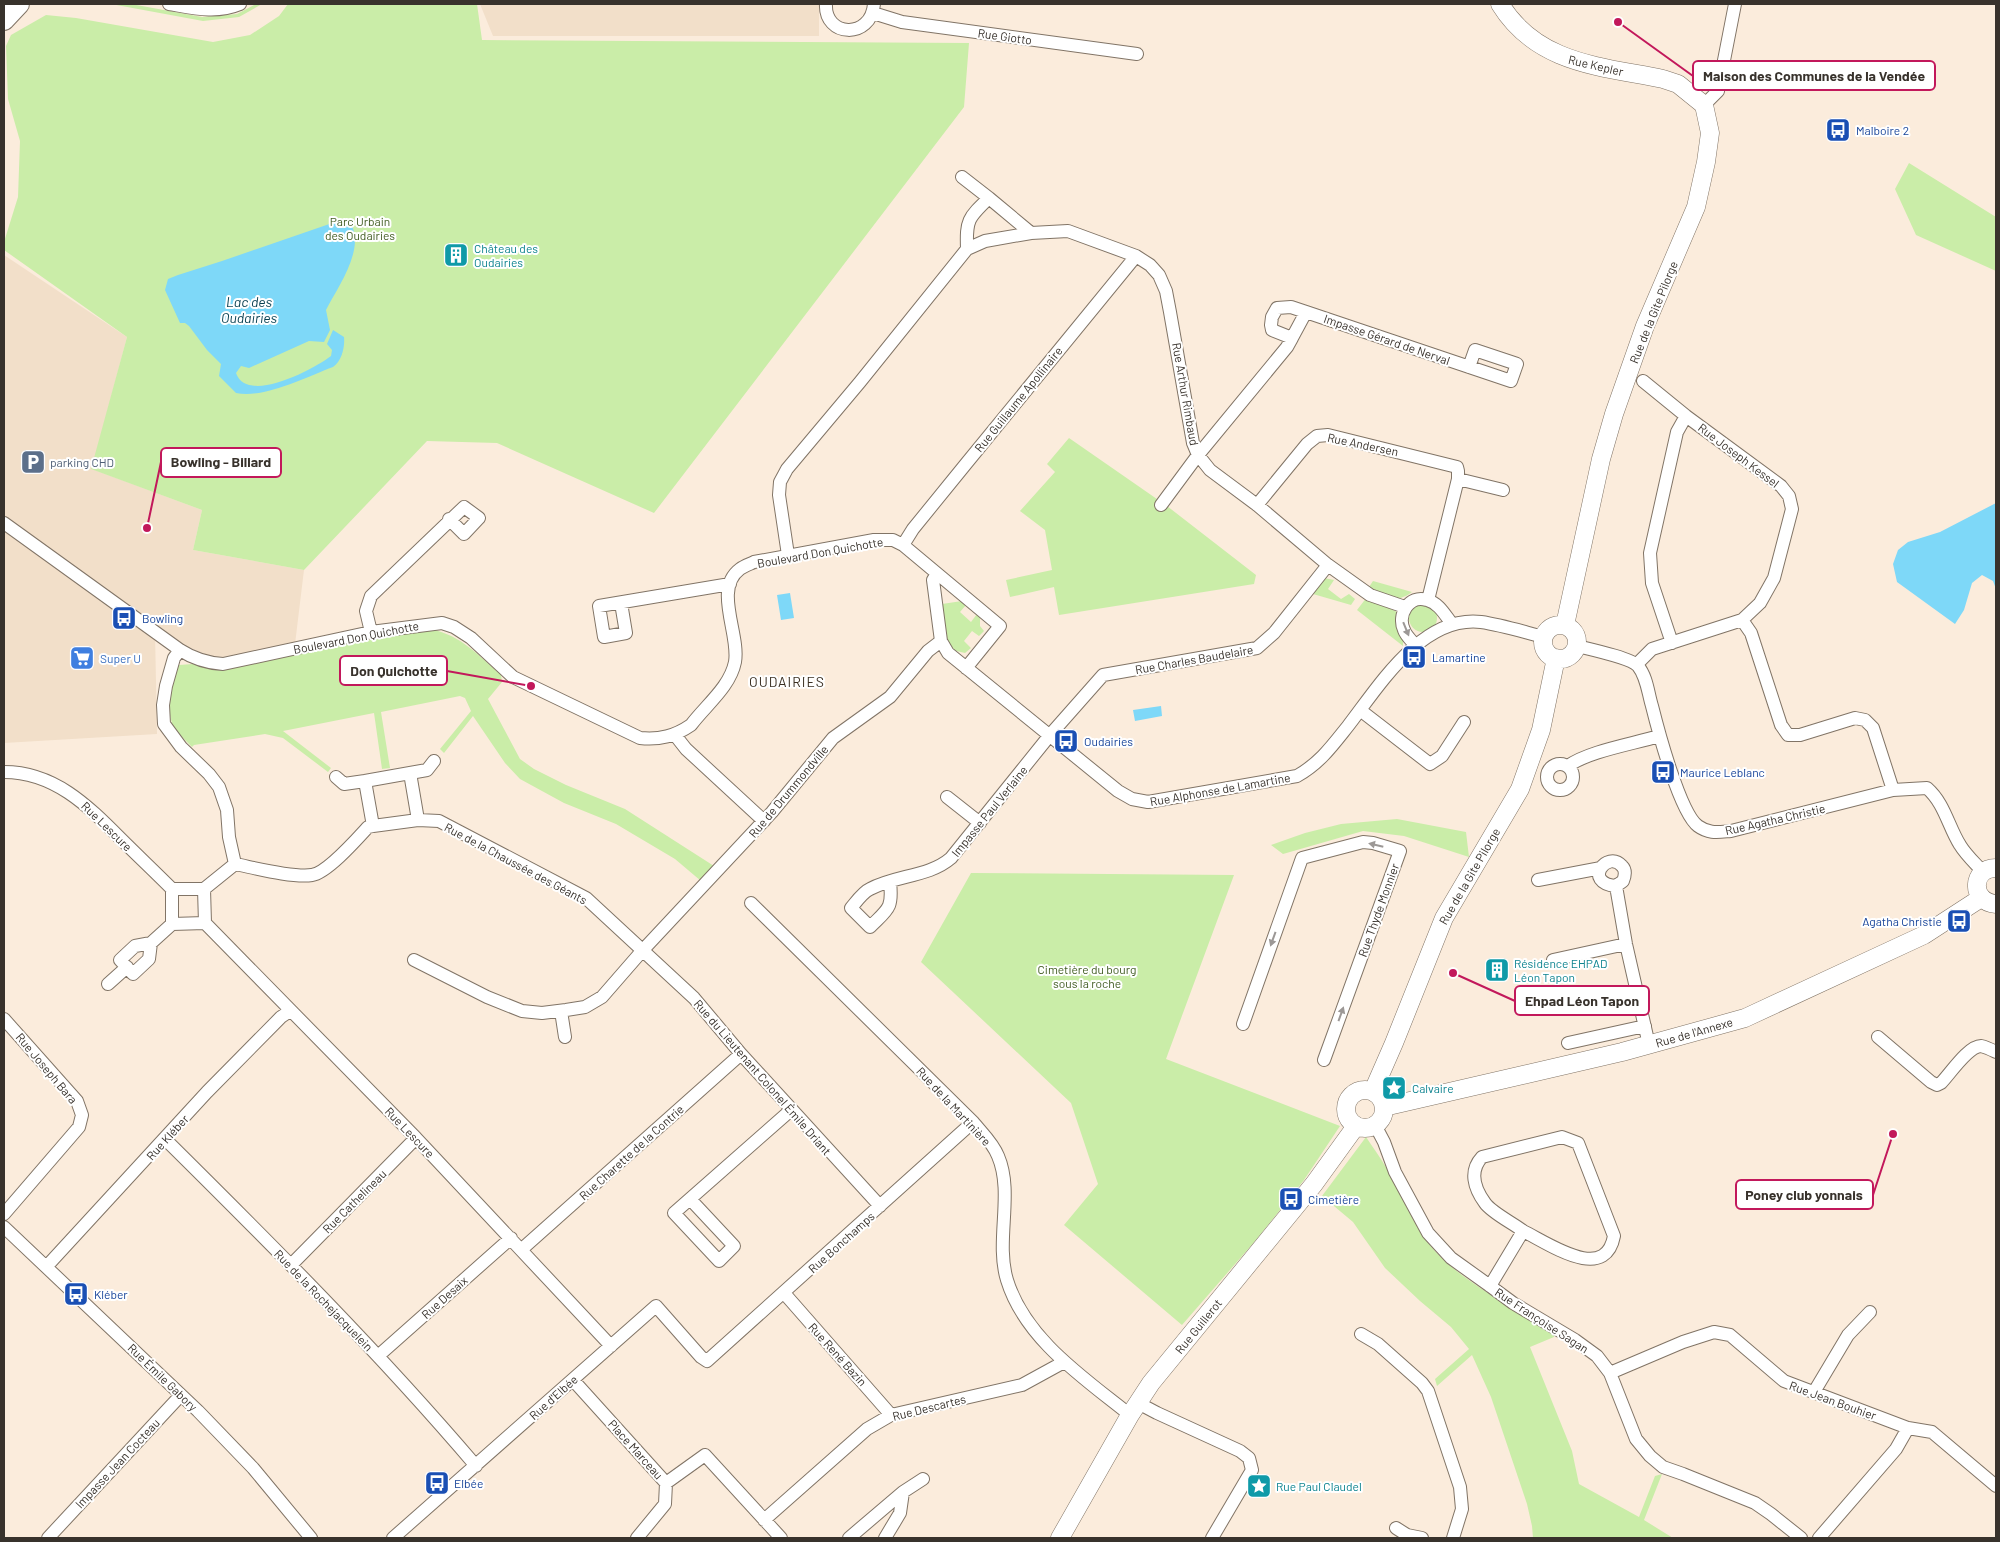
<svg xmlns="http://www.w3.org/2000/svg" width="2000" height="1542" font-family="Barlow,sans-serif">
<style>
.built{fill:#f2dfc9}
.green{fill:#caeda8}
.water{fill:#7ed8f8}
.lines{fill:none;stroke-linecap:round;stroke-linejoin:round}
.street-casing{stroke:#817466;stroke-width:14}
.secondary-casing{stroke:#817466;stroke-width:19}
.primary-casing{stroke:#817466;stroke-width:22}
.street{stroke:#fff;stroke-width:12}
.secondary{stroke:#fff;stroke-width:18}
.primary{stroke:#fff;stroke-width:20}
.oneway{fill:#9c9896}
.labels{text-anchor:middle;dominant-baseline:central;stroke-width:4;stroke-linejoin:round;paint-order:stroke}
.street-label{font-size:12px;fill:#38322c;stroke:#fff}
.transit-label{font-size:12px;fill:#164399;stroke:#fff;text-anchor:start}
.park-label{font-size:12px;fill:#415c22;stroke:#fff}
.culture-label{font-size:12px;fill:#0d838f;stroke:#fff;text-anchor:start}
.service-label{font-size:12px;fill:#4e5e75;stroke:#fff;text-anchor:start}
.shop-label{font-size:12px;fill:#366cbe;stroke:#fff;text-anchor:start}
.water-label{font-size:14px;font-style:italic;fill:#073f50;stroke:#fff}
.neighbourhood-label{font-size:14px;letter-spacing:1px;fill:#3a2f22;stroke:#fff}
.leader{fill:none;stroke:#c2185b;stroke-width:2}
.callout-dot{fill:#c2185b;stroke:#fff;stroke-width:2}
.callout{fill:#fff;stroke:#c2185b;stroke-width:2}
.callout-label{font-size:14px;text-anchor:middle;font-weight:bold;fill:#38322c}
</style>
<rect width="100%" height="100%" fill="#fbecdc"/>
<path class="built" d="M 480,4 L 819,4 L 819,36 L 493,36 Z
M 4,255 L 127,337 L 92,469 L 202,510 L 193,550 L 304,570 L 295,644 L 218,660 L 155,632 L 157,734 L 4,743 Z"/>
<path class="green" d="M 111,4 L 131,4 L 202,17 L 237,14 L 256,4 L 262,4 L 239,17 L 203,21 Z
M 288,4 L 477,4 L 482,40 L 969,43 L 964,107 L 654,513 L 497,443 L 427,441 L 304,570 L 193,550 L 202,510 L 91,469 L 127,337 L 4,250 L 4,242 L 18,197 L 20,141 L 8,99 L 6,46 L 11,35 L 46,15 L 76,18 L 213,42 L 250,35 L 279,16 Z
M 1909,163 L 1996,217 L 1996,271 L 1916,235 L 1895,189 Z
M 1069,438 L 1167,506 L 1256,575 L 1254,584 L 1059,615 L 1054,587 L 1010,597 L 1006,580 L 1052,570 L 1045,530 L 1020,511 L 1055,472 L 1047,464 Z
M 1324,578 L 1334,580 L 1328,589 L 1341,599 L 1349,594 L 1355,599 L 1351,605 L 1313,594 Z
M 1373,581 L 1412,592 C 1395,605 1386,595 1369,587 Z
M 1367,597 L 1397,612 L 1403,636 L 1403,646 L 1357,610 Z
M 962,601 L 966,605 L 960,612 L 971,622 L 977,614 L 980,617 L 980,626 L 984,631 L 979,636 L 972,631 L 964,641 L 971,648 L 965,653 L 952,650 L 948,645 L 942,604 Z
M1409 618a14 14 0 1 1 28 0a14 14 0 1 1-28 0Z
M 431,629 C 462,636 478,655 501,675 L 502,682 L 488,699 L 520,759 L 534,769 L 566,785 L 625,809 L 714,866 L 701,881 L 675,859 L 616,824 L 564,803 L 520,779 L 505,763 L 473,716 L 444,753 L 440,749 L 471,711 L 465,698 L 460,696 L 381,712 L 390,768 L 382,769 L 374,713 L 283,731 L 331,768 L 328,772 L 283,738 L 265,734 L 194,745 L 192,747 L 173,728 L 167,702 L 172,677 L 179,665 L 193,664 L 210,669 Z
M 1397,819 L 1466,832 L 1469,857 L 1404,836 L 1363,831 L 1283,854 L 1271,845 L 1305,833 L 1341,824 Z
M 971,873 L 1234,875 L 1166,1059 L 1340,1126 L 1304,1180 L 1256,1240 L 1182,1325 L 1064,1225 L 1098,1184 L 1071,1103 L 921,962 Z
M 1366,1137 C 1373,1148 1381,1158 1387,1169 C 1403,1196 1414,1228 1435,1251 C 1465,1284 1517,1309 1555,1333 L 1554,1337 L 1530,1347 L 1572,1451 L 1579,1484 L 1639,1517 L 1655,1476 L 1662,1474 L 1644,1520 L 1673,1538 L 1533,1538 L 1532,1526 L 1527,1504 L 1491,1397 L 1472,1355 L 1437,1386 L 1435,1379 L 1469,1349 L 1451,1327 L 1420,1301 L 1385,1268 L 1353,1222 L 1322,1196 Z"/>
<path class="water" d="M 341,220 L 348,220 C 369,245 337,288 326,310 L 330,330 L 324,342 L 309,341 L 249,368 L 241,366 L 236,373 C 247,405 314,369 331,356 L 332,350 L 327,344 L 333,330 L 344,337 C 345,347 342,361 333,367 C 306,377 264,399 236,393 L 219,376 L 221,364 L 207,350 L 189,326 L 185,323 L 180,323 L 165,290 L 168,279 L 178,275 L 222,261 Z
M 1996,503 L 1996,589 L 1993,581 L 1982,575 L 1972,583 L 1964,610 L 1955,624 L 1897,582 L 1893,564 L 1898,550 L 1908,542 L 1940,532 Z
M 790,593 L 794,618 L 781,620 L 777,595 Z
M 1161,706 L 1162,716 L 1135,721 L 1133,710 Z"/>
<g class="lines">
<defs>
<path id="street" d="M 169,4 C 193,8 216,14 240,4
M 826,4 C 824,37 871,40 874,4
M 873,13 L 902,22 L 1137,54
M 1704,105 L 1718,91 L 1735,4
M 962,177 L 989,198
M 967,249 C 966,220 968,218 989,198 L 1031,233
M 1292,338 L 1306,312 L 1511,381 L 1517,364 L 1475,350 L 1469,367
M 1458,479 L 1503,490
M 1161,505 L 1198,455 L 1287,347 L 1292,338 L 1272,330 L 1271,325 L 1272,317 L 1277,308 L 1291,307 L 1306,312
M 1257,505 L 1307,444 L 1317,436 L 1328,435 L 1457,467 L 1458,471 L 1458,479 L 1428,600
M 4,523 L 180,650 C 194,659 206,663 223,664 L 371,632 L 442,623 L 454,627 L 471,638 L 513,677 L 640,738 C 660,740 675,736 691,725 C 706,705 730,687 735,662 C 740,634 713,589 740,569 C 744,566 750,564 754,562 L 874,540 L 893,540 L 903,545 L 1000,626 L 966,668
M 903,545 L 913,529 L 965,465 L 1136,256
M 788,555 L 779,495 L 780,482 L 787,469 L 860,382 L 967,249 L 985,241 L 1031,233 L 1068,231 L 1136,256 L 1150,265 L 1159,275 L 1166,291 L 1170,312 L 1193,443 L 1198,455 L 1210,470 L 1257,505 L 1328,565 L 1370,595 L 1405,607
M 937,574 L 933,580 L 941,641 L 948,653 L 1118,791 L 1132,799 L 1148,802 L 1297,776 C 1320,763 1332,746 1348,726 C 1379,686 1422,615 1481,622 C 1502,625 1524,632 1544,637
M 621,603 L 626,633 L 604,637 L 599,606 L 730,584
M 1742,620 L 1751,633 L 1781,725 L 1788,735 L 1800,735 L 1855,718 L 1865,720 L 1873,728 L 1893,790
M 371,632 L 366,611 L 371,596 L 464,507 L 479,518 L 464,534 L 449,519
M 1672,643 L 1652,583 L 1650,553 L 1677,432 L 1686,416
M 1416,646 C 1412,641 1406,636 1404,630 C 1397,615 1409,594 1427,600 C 1439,603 1445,615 1452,624
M 1577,646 C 1589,649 1631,658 1638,666 C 1647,677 1648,693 1652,706 C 1658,730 1680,813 1698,826 C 1709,834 1718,832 1731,831 L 1893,790 L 1927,788 C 1945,804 1948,826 1960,845 C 1966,855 1976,864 1983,872
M 180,650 L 174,658 L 166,686 L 163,705 L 164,724 L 181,747 L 209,774 L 219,787 L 227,810 L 229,837 L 235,864 C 255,868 293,878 312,875 C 327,873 357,839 368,827 L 373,826
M 1637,664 L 1652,649 L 1742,620 L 1760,603 L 1774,578 L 1792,509 L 1789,496 L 1781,486 L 1686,416 L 1643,381
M 1360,710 L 1430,764 L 1442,756 L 1464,722
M 675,735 L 686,749 L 764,821
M1547 777a13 13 0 1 1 26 0a13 13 0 1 1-26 0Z
M 1568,766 C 1589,751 1633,744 1659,736
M 4,772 C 54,772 87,805 120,838 C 137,855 155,872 172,889
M 410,773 L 427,770 L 434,761
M 336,777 L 344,784 L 365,781
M 947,797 L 980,823
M 418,820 L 410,773 L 365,781 L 373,826 L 418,820 L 439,821 L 586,898 L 694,998 L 741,1054 L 880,1206
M 1538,880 L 1601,868
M 890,882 C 893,909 888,909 870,927 L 851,908 C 856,902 863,892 870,889 C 896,875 929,877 951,858 L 1050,735 L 1103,675 L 1257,648 L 1274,633 L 1328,565
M 1616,886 C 1582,883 1607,849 1622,866 C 1626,870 1625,876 1623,881 L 1616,886 L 1626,944 L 1649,1045
M 172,889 L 204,889 L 205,923 L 172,924 Z
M 204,889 L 235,864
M 751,903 L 973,1122 C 982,1133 993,1143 998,1156 C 1014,1193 995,1241 1007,1280 C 1025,1339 1084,1378 1130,1415
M 205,923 L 416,1138 L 611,1346
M 151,943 L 149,959 L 133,974 L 120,960 L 135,946 L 151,943 L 172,924
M 414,960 L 487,997 L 522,1011 L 542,1013 L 566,1010 L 585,1007 L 602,997 L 642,951 L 772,812 L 833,738 L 890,697 L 928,651 L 941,641
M 1553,960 L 1626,944
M 108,984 L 127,967
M 561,1011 L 565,1037
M 4,1019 L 77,1101 L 82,1115 L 79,1127 L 4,1214
M 1243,1024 L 1302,858 L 1363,842 L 1373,843 L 1400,851 L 1324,1060
M 1878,1037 L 1931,1082 L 1937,1085 L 1941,1083 C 1950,1074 1968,1046 1981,1046 C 1986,1047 1992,1050 1996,1052
M 1568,1043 L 1645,1026
M 1375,1125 L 1384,1142 L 1395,1172 L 1428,1233 L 1451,1258 L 1490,1286 L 1513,1303 L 1575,1340 L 1597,1356 L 1610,1373 L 1636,1439 L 1650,1456 L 1663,1467 L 1683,1474 L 1755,1503 L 1771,1514 L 1801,1538
M 165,1139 C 272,1245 378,1351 476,1466
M 690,1199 L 734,1246 L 719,1261 L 674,1213 L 791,1110
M 4,1227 L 198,1411 L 253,1468 L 311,1538
M 522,1249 L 741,1054
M 291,1265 L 416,1138
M 47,1266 L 207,1092 L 281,1017 L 290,1011
M 1490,1286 L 1523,1231 C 1548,1243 1605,1284 1614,1236 L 1578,1143 L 1562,1137 L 1482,1157 C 1469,1171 1474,1188 1485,1203 C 1492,1213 1513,1223 1523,1231
M 784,1293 L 891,1415
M 1361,1334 L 1378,1344 L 1422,1383 L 1428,1391 L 1460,1487 L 1462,1509 L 1453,1538
M 378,1356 L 511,1238
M 1610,1373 L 1683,1342 L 1714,1332 L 1730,1335 L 1784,1381 L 1908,1428 L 1896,1449 L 1819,1538
M 573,1380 L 666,1483 L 705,1455 L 781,1538
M 1814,1392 L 1848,1335 L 1870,1312
M 1138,1403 L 1157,1413 L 1240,1451 L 1249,1458 L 1252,1470 L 1212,1538
M 1908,1428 L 1932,1432 L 1996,1486
M 764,1520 L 867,1429 L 891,1415 L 1022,1385 L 1064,1362
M 1396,1528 L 1407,1535 L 1422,1538
M 48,1538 L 181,1395
M 393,1538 L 656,1306 L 701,1357 L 707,1361 L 973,1122
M 637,1538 L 665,1504 L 666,1483
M 849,1538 L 903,1492 L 923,1479
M 885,1538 L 900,1513 L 903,1492"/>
<path id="secondary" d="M 1500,4 C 1537,64 1600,66 1663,79 L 1678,84 L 1704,105 L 1710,133 L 1706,162 L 1696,207 L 1645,326 L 1614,414 L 1601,459 L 1565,625
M1543 642a17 17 0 1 1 34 0a17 17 0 1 1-34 0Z
M 1996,868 C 1971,868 1970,902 1996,904
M1346 1109a19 19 0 1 1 38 0a19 19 0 1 1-38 0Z
M 1373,1091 L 1394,1043 L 1444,918 L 1520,789 L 1541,730 L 1556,658
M 1384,1107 L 1622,1052 L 1745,1018 L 1924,935 L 1981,898
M 1060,1538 L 1130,1415 L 1151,1383 L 1314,1184 L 1356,1126"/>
<path id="primary" d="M 4,20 L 19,4"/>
</defs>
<use href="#street" class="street-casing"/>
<use href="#secondary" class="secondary-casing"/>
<use href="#primary" class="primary-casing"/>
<use href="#street" class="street"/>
<use href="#secondary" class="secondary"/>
<use href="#primary" class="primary"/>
</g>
<defs><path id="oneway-solid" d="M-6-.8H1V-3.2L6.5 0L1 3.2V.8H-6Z" transform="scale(1.25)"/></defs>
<g class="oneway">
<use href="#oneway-solid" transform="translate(1406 629) rotate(68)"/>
<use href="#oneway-solid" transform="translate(1376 845) rotate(-167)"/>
<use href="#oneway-solid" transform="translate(1273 939) rotate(110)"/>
<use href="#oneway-solid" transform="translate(1341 1014) rotate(-70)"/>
</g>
<defs>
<symbol id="bus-square" viewBox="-11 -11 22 22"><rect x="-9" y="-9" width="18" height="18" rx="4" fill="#1a4fb4" stroke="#fff"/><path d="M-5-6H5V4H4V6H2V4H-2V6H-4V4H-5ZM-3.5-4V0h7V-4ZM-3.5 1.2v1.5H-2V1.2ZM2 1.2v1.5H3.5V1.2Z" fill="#fff"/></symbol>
<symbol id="building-square" viewBox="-11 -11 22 22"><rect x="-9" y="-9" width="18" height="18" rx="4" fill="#0f9aa8" stroke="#fff"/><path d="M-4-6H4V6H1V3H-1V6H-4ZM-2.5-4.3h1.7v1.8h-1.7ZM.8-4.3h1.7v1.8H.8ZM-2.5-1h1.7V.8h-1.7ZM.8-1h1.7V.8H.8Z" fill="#fff"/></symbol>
<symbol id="parking-square" viewBox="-11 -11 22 22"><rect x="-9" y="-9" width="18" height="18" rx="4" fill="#5c6f8a" stroke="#fff"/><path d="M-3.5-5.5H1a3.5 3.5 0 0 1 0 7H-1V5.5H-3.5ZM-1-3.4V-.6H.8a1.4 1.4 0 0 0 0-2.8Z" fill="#fff"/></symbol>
<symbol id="supermarket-square" viewBox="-11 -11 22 22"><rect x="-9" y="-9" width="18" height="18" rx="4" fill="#3f7fe0" stroke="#fff"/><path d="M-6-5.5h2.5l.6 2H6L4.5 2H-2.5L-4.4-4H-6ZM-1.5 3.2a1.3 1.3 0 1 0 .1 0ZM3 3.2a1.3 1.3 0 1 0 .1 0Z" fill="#fff"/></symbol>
<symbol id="sight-square" viewBox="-11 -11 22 22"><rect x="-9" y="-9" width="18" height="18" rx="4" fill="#0f9aa8" stroke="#fff"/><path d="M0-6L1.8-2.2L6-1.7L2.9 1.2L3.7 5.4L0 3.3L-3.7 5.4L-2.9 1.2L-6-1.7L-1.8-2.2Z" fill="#fff"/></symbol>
</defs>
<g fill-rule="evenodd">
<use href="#bus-square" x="1824" y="116" width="28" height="28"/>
<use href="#building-square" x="442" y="241" width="28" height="28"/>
<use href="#parking-square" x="19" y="448" width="28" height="28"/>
<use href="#bus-square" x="110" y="604" width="28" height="28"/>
<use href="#bus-square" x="1400" y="643" width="28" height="28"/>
<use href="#supermarket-square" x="68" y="644" width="28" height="28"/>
<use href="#bus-square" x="1052" y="727" width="28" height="28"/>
<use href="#bus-square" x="1649" y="758" width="28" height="28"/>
<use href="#bus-square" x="1945" y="907" width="28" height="28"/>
<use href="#building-square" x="1483" y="956" width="28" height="28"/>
<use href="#sight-square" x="1380" y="1074" width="28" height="28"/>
<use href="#bus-square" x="1277" y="1185" width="28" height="28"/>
<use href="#bus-square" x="62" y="1280" width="28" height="28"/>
<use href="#bus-square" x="423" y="1469" width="28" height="28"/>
<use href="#sight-square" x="1245" y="1472" width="28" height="28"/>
</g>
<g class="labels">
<g class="street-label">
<text transform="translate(1005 36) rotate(8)">Rue Giotto</text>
<text transform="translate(1596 65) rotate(13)">Rue Kepler</text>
<text transform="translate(1653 312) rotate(-68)">Rue de la Gite Pilorge</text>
<text transform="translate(1387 339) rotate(19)">Impasse Gérard de Nerval</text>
<text transform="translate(1186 394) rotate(80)">Rue Arthur Rimbaud</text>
<text transform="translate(1018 399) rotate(-51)">Rue Guillaume Apollinaire</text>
<text transform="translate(1363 444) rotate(12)">Rue Andersen</text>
<text transform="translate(1739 455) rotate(37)">Rue Joseph Kessel</text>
<text transform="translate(820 552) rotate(-10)">Boulevard Don Quichotte</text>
<text transform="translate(356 637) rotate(-11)">Boulevard Don Quichotte</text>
<text transform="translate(1194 659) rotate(-10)">Rue Charles Baudelaire</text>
<text transform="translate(1220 789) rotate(-10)">Rue Alphonse de Lamartine</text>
<text transform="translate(788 791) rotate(-50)">Rue de Drummondville</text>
<text transform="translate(989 811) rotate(-51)">Impasse Paul Verlaine</text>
<text transform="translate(1775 819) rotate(-13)">Rue Agatha Christie</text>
<text transform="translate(107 826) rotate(44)">Rue Lescure</text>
<text transform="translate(516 863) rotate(28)">Rue de la Chaussée des Géants</text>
<text transform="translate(1469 876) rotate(-60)">Rue de la Gite Pilorge</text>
<text transform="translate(1378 910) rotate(-70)">Rue Thyde Monnier</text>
<text transform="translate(1694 1032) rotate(-16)">Rue de l'Annexe</text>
<text transform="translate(47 1068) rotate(50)">Rue Joseph Bara</text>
<text transform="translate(763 1077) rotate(49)">Rue du Lieutenant Colonel Émile Driant</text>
<text transform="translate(954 1106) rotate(47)">Rue de la Martinière</text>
<text transform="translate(410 1132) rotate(46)">Rue Lescure</text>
<text transform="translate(167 1137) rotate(-48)">Rue Kléber</text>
<text transform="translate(631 1152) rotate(-42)">Rue Charette de la Contrie</text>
<text transform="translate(354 1201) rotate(-45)">Rue Cathelineau</text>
<text transform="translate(841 1242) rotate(-42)">Rue Bonchamps</text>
<text transform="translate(444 1297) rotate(-42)">Rue Desaix</text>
<text transform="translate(324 1300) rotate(46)">Rue de la Rochejacquelein</text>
<text transform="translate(1542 1320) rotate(33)">Rue Françoise Sagan</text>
<text transform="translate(1198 1326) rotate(-51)">Rue Guillerot</text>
<text transform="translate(838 1354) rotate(48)">Rue René Bazin</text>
<text transform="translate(163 1377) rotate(44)">Rue Émile Gabory</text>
<text transform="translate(553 1397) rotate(-42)">Rue d'Elbée</text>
<text transform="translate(1833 1400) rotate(20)">Rue Jean Bouhier</text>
<text transform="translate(929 1407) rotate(-14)">Rue Descartes</text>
<text transform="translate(636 1449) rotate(48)">Place Marceau</text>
<text transform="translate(117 1463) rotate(-47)">Impasse Jean Cocteau</text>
</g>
<g class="transit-label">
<text x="1856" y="130">Malboire 2</text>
<text x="142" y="618">Bowling</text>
<text x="1432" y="657">Lamartine</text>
<text x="1084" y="741">Oudairies</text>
<text x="1680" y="772">Maurice Leblanc</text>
<text x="1942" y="921" text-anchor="end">Agatha Christie</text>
<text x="1308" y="1199">Cimetière</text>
<text x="94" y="1294">Kléber</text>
<text x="454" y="1483">Elbée</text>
</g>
<g class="park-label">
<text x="360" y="221">Parc Urbain<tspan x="360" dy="14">des Oudairies</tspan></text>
<text x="1087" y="969">Cimetière du bourg<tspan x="1087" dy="14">sous la roche</tspan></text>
</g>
<g class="culture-label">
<text x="474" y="248">Château des<tspan x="474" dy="14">Oudairies</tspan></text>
<text x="1514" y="963">Résidence EHPAD<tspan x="1514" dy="14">Léon Tapon</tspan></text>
<text x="1412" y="1088">Calvaire</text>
<text x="1276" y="1486">Rue Paul Claudel</text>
</g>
<g class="service-label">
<text x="50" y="462">parking CHD</text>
</g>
<g class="shop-label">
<text x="100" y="658">Super U</text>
</g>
<g class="water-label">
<text x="249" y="301">Lac des<tspan x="249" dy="16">Oudairies</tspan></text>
</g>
<g class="neighbourhood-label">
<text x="787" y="681">OUDAIRIES</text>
</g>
</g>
<path class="leader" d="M1618 22L1693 76M147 528L161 462M531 686L447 671M1453 973L1515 1001M1893 1134L1873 1195"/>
<g class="callout-dot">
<circle cx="1618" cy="22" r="5"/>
<circle cx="147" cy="528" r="5"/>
<circle cx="531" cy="686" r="5"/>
<circle cx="1453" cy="973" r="5"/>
<circle cx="1893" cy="1134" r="5"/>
</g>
<g class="callout">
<rect x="1693" y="61" width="242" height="29" rx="5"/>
<rect x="161" y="448" width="120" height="29" rx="5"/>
<rect x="340" y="656" width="107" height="29" rx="5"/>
<rect x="1515" y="986" width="134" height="29" rx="5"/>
<rect x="1736" y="1180" width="137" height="29" rx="5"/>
</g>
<g class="callout-label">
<text x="1814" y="81">Maison des Communes de la Vendée</text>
<text x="221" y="467">Bowling - Billard</text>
<text x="394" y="676">Don Quichotte</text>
<text x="1582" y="1006">Ehpad Léon Tapon</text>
<text x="1804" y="1200">Poney club yonnais</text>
</g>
<rect width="2000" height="1542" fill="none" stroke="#38322c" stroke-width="10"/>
</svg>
